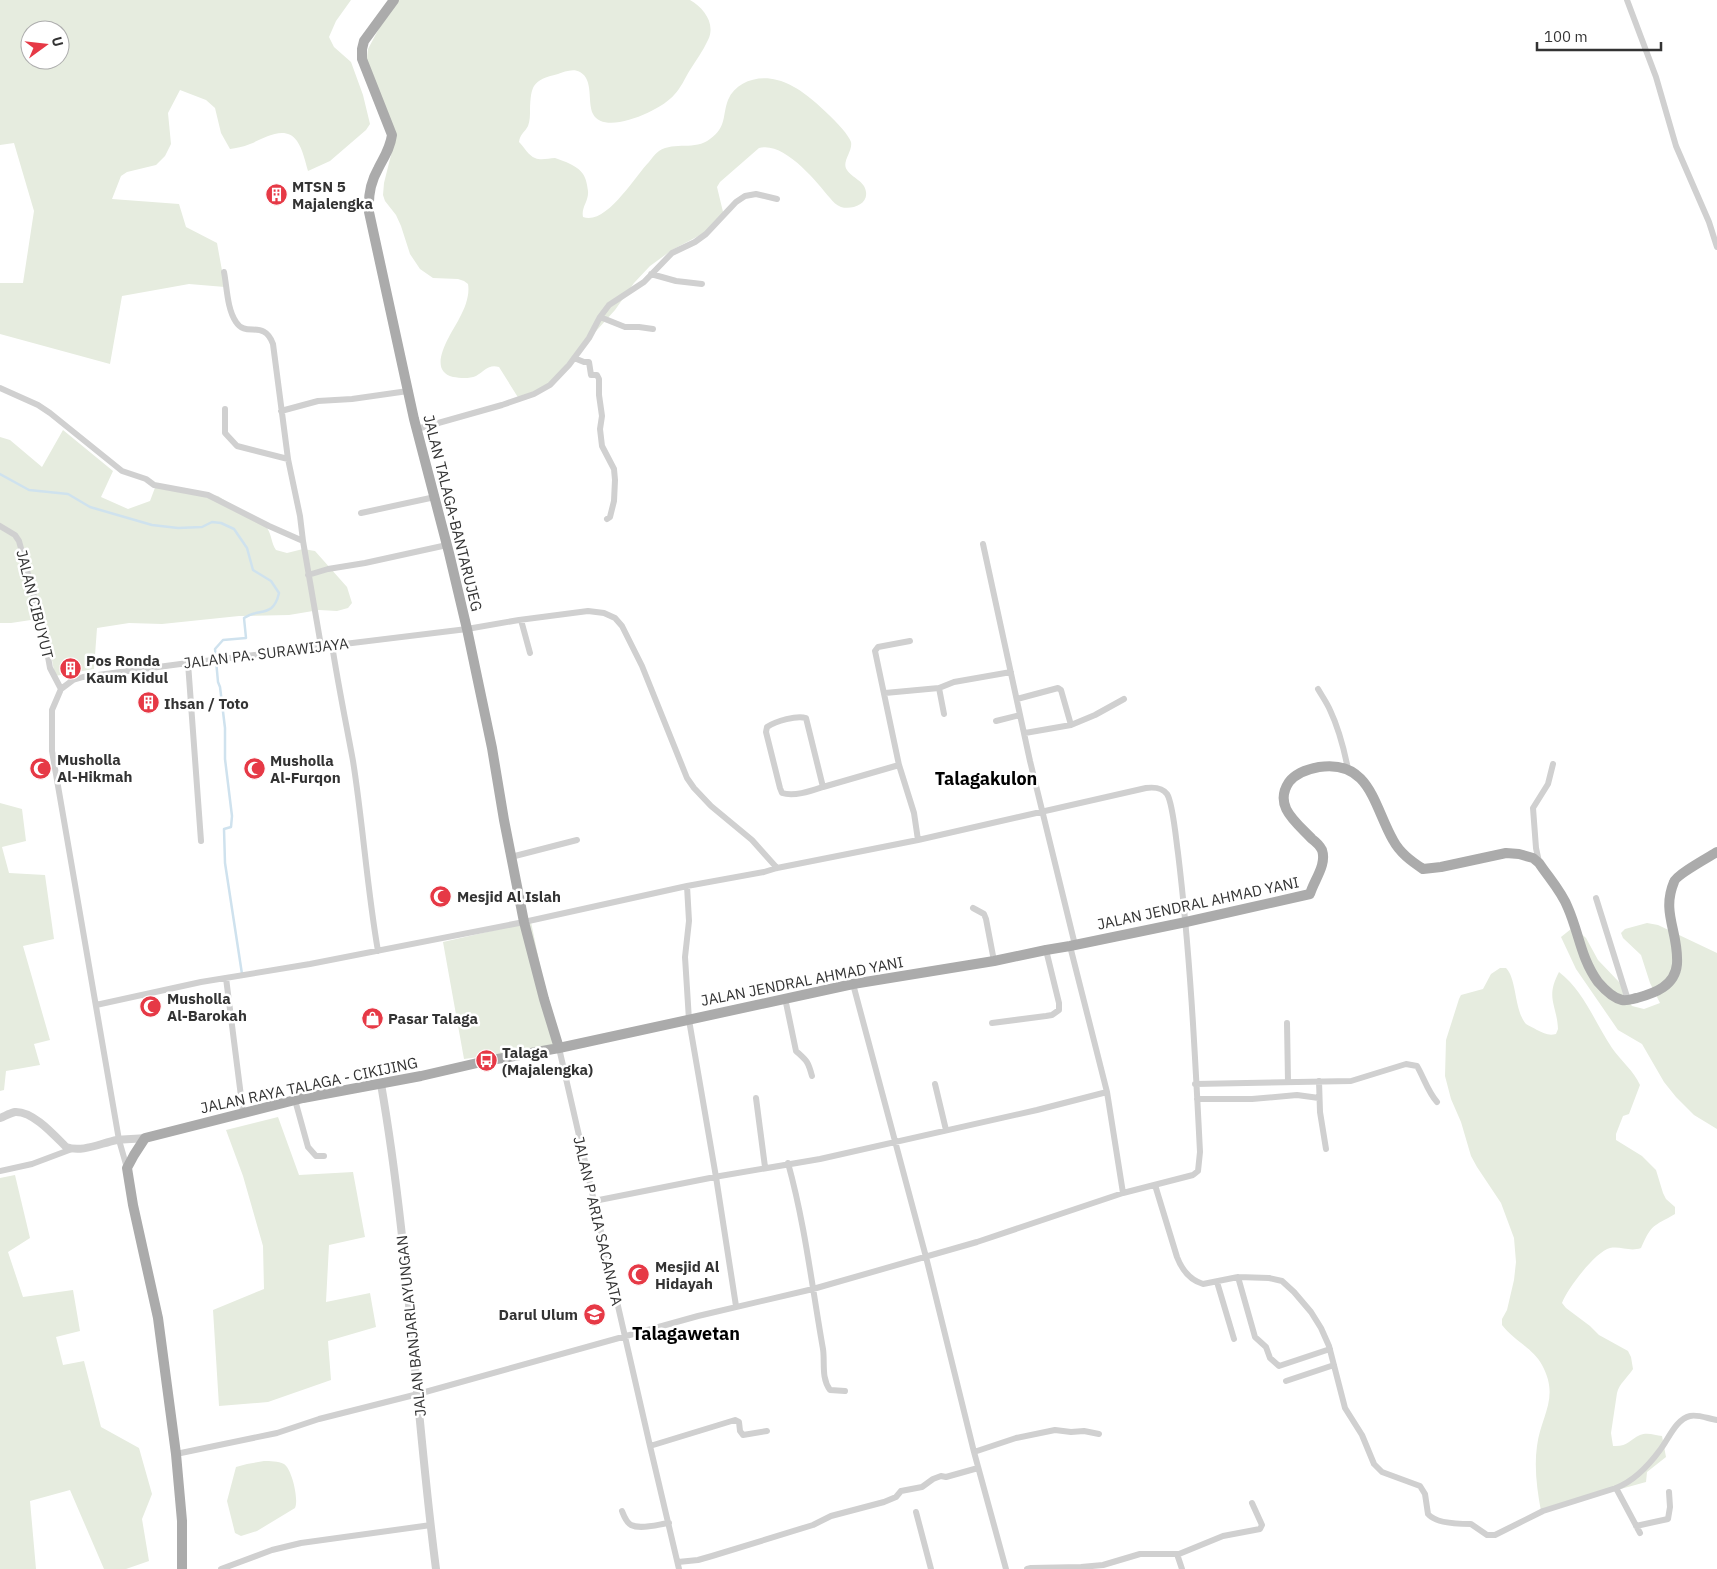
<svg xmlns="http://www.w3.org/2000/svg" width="1717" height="1569" font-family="'IBM Plex Sans',sans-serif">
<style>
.green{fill:#e6ecdf;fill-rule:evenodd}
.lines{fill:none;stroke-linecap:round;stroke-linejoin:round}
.stream{stroke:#cfe2ee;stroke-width:2.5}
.minor{stroke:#d0d0d0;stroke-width:6}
.tertiary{stroke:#d0d0d0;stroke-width:8}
.primary{stroke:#ababab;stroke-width:10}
.labels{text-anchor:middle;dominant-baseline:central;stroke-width:5;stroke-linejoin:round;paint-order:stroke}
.poi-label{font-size:15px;font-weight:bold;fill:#333;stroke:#fff;text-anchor:start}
.street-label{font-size:15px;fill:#333;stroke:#fff}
.quarter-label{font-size:18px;font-weight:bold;fill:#000;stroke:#fff}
</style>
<rect width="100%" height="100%" fill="#fff"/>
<path class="green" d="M 0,0 L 351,0 L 336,21 L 329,37 L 334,47 L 351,62 L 363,95 L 370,124 L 366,130 L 330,161 L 308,171 C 305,161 303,150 297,141 C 285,124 263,139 250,144 C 243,147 236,148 230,149 L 221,133 L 215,108 L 206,100 L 180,90 L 168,113 L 171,144 L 165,156 L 156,165 L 127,172 L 121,176 L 112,199 L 179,204 L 186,227 L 217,243 L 225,287 L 189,284 L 122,296 L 110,364 L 0,334 L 0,283 L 23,283 L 34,211 L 14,143 L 0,145 ZM 30,30 L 60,30 L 60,60 L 30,60 Z
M 391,0 L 690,0 C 704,8 716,24 708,40 C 703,51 696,60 690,70 C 685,78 681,88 674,95 C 663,109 605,137 593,114 C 587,102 594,80 580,72 C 573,68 564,72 558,74 C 532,80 531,86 530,110 C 530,115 530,121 528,126 C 525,132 520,134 519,142 C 524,147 529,156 535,158 C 542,161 548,158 555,158 C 559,159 562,161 566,162 C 581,169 586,173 588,191 C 589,201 581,207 583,217 C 606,226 635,176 649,162 C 652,158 656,153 659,151 C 675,141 695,151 710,139 C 727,127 722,116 728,100 C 736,81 759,75 777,80 C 782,81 789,84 794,87 C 807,93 847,129 851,142 C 853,151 841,162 847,170 C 852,178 865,181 866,192 C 868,205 851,210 841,207 C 836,205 833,202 830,198 C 816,181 784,141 759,148 L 720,182 L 717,187 L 724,216 L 706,232 L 672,250 L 650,266 L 634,283 L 615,310 L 544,389 L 519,399 L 499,367 C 488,364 485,371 476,376 C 469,379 460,378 453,377 C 424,370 454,330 460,317 C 465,308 470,295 468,284 L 464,281 L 458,279 L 433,278 L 420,269 L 410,254 L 401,226 L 396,215 L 385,201 L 383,195 L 384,183 L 394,143 L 366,67 L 368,49 L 384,19 Z
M 63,430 L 113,471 L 101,497 L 128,509 L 150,501 L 156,485 L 218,496 L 267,528 C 272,535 271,543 276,550 L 287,553 L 303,549 L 315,551 L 347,587 L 352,603 L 348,608 L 337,611 L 319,610 L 289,615 L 239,616 L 162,624 L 129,623 L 97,628 L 94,669 L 55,676 L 44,618 L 11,623 L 0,623 L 0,437 L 10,440 L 42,467 Z
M 0,803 L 22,809 L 26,841 L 2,847 L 9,873 L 45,875 L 54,939 L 23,946 L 50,1040 L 34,1044 L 40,1065 L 6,1071 L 4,1090 L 0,1091 Z
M 531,922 L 557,1047 L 464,1059 L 443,942 Z
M 1647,923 L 1658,925 L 1717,953 L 1717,1129 L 1694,1115 L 1676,1097 L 1664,1082 L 1642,1044 L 1618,1030 L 1576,969 L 1561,937 L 1571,929 L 1577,930 L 1586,938 L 1598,960 L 1620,983 L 1628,1001 L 1632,1006 L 1644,1009 L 1660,1003 L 1650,983 L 1641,955 L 1623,938 L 1621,933 L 1625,929 Z
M 1500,968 L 1506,968 C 1517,979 1514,1010 1526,1024 C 1529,1026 1534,1028 1537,1030 C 1544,1033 1548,1036 1556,1034 L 1558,1029 C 1557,1005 1545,998 1559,972 C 1584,991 1595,1023 1612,1048 C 1621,1061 1634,1071 1640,1085 L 1629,1114 L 1623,1116 L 1616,1134 L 1616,1140 L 1642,1156 L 1656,1170 L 1663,1193 L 1666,1199 L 1675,1207 L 1675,1214 C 1653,1227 1652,1223 1641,1248 C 1630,1252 1621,1246 1610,1248 C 1596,1251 1567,1289 1562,1303 L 1566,1308 L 1590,1326 L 1599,1335 L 1628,1351 L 1631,1357 L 1633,1369 C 1628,1377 1619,1384 1617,1393 L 1611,1433 L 1613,1446 C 1628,1447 1629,1440 1640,1435 C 1647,1432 1655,1435 1662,1436 L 1666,1457 L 1647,1472 L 1646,1482 L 1541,1511 C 1537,1490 1534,1467 1537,1446 C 1541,1415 1560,1398 1542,1365 C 1533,1348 1513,1340 1502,1325 L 1502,1319 L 1507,1310 L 1514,1280 L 1516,1262 L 1514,1238 L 1501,1203 L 1477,1167 L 1471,1156 L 1461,1122 L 1451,1099 L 1445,1076 L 1446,1040 L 1459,999 L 1461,995 L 1483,989 L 1491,974 Z
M 278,1117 L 299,1175 L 353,1172 L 365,1237 L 329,1245 L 326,1302 L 370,1293 L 376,1327 L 328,1341 L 331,1380 L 268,1402 L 219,1406 L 213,1310 L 264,1289 L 263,1246 L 243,1176 L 226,1130 Z
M 15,1175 L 30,1238 L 8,1252 L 23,1297 L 73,1290 L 80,1331 L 56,1337 L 63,1365 L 84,1361 L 101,1427 L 139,1448 L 152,1494 L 142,1519 L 149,1561 L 126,1569 L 104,1569 L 70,1490 L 30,1501 L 36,1569 L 0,1569 L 0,1178 Z
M 264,1461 C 270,1461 278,1461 284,1464 C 292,1469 299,1500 295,1508 L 257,1531 L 241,1536 L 235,1533 L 227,1501 L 236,1467 L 247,1464 Z"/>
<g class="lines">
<path class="stream" d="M 0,474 L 29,490 L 68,494 L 90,507 L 152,525 L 178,528 L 202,527 L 212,522 L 221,523 L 234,529 L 247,548 L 253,570 L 271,581 L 279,593 C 273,619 259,607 244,618 L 246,638 L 223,640 L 215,649 L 218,682 L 220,687 L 225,728 L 225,759 L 232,816 L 231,827 L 224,829 L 225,863 L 242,974"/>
<path class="minor" d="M 1627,0 L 1656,77 L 1676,146 L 1709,222 L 1717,247
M 224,272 C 227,287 227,309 236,322 C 246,338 264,319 273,344 L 288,459 L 237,446 L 225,433 L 225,409
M 651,274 L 676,281 L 702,284
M 600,317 L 625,327 L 639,327 L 653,329
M 574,358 L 584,362 L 589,362 L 591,375 L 597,375 L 599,379 L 599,395 L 602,416 L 600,429 L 602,446 L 614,469 L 615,480 L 614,501 L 610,517 L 607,519
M 0,388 L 38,405 L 50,413 L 122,471 L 146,479 L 154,485 L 208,495 L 269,526 L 303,541 L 321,646
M 281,411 L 318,401 L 352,399 L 408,391
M 417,429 L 502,405 L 534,394 L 550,385 L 569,365 L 589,338 L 600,317 L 609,305 L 644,282 L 672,253 L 695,242 L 706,234 L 736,202 L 745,196 L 756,194 L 777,199
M 288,459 L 300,516 L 303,541
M 361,513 L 435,497
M 0,526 L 15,535 L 19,541 L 43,629 L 50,668 L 61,689
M 983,544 L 1030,761 L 1075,945
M 308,575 L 328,569 L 365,563 L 447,545
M 521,620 L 530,653
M 332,645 C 338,684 346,723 353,761 C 363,824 367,888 378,951
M 188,663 L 201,841
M 939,688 L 944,714
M 1318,689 C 1322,696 1327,703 1330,710 C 1339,729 1344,749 1348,769
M 885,693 L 939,688 L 954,682 L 1011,672
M 1017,699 L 1058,688 L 1061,690 L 1071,725
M 996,721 L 1020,715
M 1025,733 L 1071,725 L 1095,715 L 1124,699
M 899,765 L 875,651 L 878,647 L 910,641
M 823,787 L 806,718 C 797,715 776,721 767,727 L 766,732 L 780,788 L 782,793 C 794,797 811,791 823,787 L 899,765 L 914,813 L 918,840
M 511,857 L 577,840
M 1539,862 L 1536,848 L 1533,808 L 1548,784 L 1553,764
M 687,886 L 689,921 L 685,957 L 689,1020 L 716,1177 L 736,1306
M 1596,898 L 1628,1000
M 973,908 L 984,914 L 986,919 L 994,961
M 1070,946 L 1107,1092 L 1123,1193
M 226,978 L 243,1112
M 853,984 L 926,1257 L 974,1452 L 1006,1569
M 785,998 L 796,1051 C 807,1061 808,1061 812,1076
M 96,1005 L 201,982 L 310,964 L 524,922 L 687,886 L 764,872 L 777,868 L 918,840 L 1146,788 C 1154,787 1162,787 1167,794 C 1173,803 1176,840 1178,853 C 1190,952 1195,1053 1200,1152 L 1198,1171 L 1193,1175 L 1123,1193 L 977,1242 L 813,1289 L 698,1316 L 418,1394 L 319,1419 L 277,1433 L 176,1454
M 992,1023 L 1046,1016 L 1052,1015 L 1059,1010 L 1059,1003 L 1046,950
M 1287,1023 L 1288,1082
M 559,1048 L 650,1446 L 679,1569
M 1319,1081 L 1320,1112 L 1326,1149
M 935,1084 L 946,1130
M 1195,1084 L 1351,1081 L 1406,1064 L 1417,1066 C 1424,1078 1428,1092 1437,1102
M 756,1098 L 765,1167
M 1197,1099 L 1252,1099 L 1297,1095 L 1319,1098
M 295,1100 L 308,1147 L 316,1156 L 324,1156
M 788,1163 C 805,1224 812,1287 823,1349 C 825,1362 821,1378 830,1390 L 845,1391
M 127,1168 L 119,1140 L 52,751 L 52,710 L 61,689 L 73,680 L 83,677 L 188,663 L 467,629 L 519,620 L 588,611 L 604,613 L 615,618 L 622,626 L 642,666 L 687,778 L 694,788 L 711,806 L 752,840 L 777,868
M 0,1171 L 32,1164 L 72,1149
M 1155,1185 L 1177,1257 C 1182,1270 1190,1280 1203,1284 L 1238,1277 L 1269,1278 L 1282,1281 L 1294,1292 L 1311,1312 L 1321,1328 L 1329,1346 L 1345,1408 L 1362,1435 L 1374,1464 L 1382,1472 L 1420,1486 L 1425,1494 L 1428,1514 C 1435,1523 1460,1524 1471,1524 L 1487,1535 L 1495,1535 L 1543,1511 L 1616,1488 C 1634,1481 1649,1465 1660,1450 C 1668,1440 1676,1419 1690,1416 C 1698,1414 1709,1419 1717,1420
M 594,1201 L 720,1176 L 820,1159 L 1037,1110 L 1107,1092
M 1238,1277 L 1255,1337 L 1266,1347 L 1270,1358 L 1279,1366 L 1330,1349
M 1217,1282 L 1234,1339
M 1286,1381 L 1334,1365
M 650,1446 L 735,1420 L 739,1422 L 740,1431 L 743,1435 L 767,1431
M 974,1452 L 1016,1438 L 1055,1430 L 1071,1432 L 1084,1431 L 1099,1434
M 1616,1488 L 1640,1533
M 622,1511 C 624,1516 626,1522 631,1525 C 641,1530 659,1524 669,1523
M 916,1512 L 931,1569
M 1636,1526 L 1668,1519 L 1670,1507 L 1669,1492
M 1177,1554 L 1182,1569
M 678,1562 L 698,1560 L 712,1556 L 813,1525 L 831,1516 L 884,1502 L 896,1497 L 901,1491 L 922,1487 L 933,1479 L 941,1476 L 946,1477 L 978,1468
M 221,1569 L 272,1550 L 301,1543 L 431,1525
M 1027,1569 L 1031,1568 L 1081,1567 L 1103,1565 L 1140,1554 L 1179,1554 L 1223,1536 L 1260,1529 L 1262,1525 L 1252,1503"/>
<path class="tertiary" d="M 381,1084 C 409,1245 415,1408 436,1569
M 0,1118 C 5,1116 10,1113 15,1112 C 33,1111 54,1135 66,1147 C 82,1153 101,1143 117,1140 C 126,1139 136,1139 145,1138"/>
<path class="primary" d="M 394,0 L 364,41 L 362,49 L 362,59 L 392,135 C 390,149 384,157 378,169 C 370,183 368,197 369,212 L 414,419 L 449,553 L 467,629 L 492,748 L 504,820 L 524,922 L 544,999 L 559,1048
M 182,1569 L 182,1521 L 176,1454 L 158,1318 L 133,1205 L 127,1168 L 134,1155 L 145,1138 L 303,1098 L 421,1076 L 486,1061 L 559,1048 L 853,984 L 994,961 L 1046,950 L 1070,946 L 1186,922 L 1310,894 C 1314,880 1327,865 1322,850 C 1320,846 1316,842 1312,839 C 1296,822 1273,806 1289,782 C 1296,773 1308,769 1319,767 C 1370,759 1374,807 1393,840 C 1400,853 1411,861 1423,869 L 1441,867 L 1506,853 L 1519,854 L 1533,858 L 1539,863 C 1549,878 1562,892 1568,908 C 1579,933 1581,959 1598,982 C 1604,989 1613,998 1622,1000 C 1627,1001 1632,999 1637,998 C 1655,993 1675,986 1677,964 C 1679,932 1661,913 1674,882 C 1676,875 1709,857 1717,852"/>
</g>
<defs>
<symbol id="building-disc" viewBox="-11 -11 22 22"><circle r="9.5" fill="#e63946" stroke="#fff"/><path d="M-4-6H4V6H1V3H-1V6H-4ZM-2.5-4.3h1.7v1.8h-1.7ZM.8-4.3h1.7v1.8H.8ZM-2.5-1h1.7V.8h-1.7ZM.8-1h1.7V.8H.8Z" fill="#fff"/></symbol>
<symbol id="mosque-disc" viewBox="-11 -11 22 22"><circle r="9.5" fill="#e63946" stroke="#fff"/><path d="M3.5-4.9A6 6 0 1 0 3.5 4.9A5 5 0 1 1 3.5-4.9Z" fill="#fff"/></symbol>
<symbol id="shop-disc" viewBox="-11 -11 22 22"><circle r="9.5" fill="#e63946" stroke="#fff"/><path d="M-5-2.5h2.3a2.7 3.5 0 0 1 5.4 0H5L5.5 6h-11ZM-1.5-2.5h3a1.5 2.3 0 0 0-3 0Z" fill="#fff"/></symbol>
<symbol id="bus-disc" viewBox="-11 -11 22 22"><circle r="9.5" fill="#e63946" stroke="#fff"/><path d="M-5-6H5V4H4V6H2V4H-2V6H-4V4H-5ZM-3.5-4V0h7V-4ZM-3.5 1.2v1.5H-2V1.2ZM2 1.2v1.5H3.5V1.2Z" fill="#fff"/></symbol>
<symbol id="university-disc" viewBox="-11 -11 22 22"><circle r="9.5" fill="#e63946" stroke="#fff"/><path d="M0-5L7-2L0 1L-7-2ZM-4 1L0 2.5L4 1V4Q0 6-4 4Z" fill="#fff"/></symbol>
</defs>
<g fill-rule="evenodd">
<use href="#building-disc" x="264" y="182" width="25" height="25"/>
<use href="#building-disc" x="58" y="656" width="25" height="25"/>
<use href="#building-disc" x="136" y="690" width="25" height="25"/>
<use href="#mosque-disc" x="28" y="756" width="25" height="25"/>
<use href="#mosque-disc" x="242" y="756" width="25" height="25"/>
<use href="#mosque-disc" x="428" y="884" width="25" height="25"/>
<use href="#mosque-disc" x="138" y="994" width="25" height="25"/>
<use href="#shop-disc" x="360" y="1006" width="25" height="25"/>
<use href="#bus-disc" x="474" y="1048" width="25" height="25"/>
<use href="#mosque-disc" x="626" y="1262" width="25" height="25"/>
<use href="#university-disc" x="582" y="1302" width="25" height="25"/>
</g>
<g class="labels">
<g class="poi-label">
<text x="292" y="186">MTSN 5<tspan x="292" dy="17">Majalengka</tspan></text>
<text x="86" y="660">Pos Ronda<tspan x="86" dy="17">Kaum Kidul</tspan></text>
<text x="164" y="703">Ihsan / Toto</text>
<text x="57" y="759">Musholla<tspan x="57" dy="17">Al-Hikmah</tspan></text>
<text x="270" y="760">Musholla<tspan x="270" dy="17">Al-Furqon</tspan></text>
<text x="457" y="896">Mesjid Al Islah</text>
<text x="167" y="998">Musholla<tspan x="167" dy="17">Al-Barokah</tspan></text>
<text x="388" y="1018">Pasar Talaga</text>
<text x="502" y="1052">Talaga<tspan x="502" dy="17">(Majalengka)</tspan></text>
<text x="655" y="1266">Mesjid Al<tspan x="655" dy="17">Hidayah</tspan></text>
<text x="578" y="1314" text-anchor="end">Darul Ulum</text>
</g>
<g class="street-label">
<text transform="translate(453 513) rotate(76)">JALAN TALAGA-BANTARUJEG</text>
<text transform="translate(35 604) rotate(76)">JALAN CIBUYUT</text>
<text transform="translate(266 653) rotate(-7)">JALAN PA. SURAWIJAYA</text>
<text transform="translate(1198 903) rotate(-12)">JALAN JENDRAL AHMAD YANI</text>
<text transform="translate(802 981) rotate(-11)">JALAN JENDRAL AHMAD YANI</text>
<text transform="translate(309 1085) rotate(-12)">JALAN RAYA TALAGA - CIKIJING</text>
<text transform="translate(598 1221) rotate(77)">JALAN P ARIA SACANATA</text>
<text transform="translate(411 1326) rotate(-96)">JALAN BANJARLAYUNGAN</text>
</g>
<g class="quarter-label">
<text x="986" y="778">Talagakulon</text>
<text x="686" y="1333">Talagawetan</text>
</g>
</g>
<g transform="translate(45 45) rotate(75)"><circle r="24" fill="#ffffff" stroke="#adadad"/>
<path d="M0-4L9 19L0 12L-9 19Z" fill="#e63946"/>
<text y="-8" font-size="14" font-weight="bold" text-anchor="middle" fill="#333333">U</text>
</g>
<path d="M1537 42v8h124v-8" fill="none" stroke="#333333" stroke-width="2.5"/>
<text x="1544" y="42" font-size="15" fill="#333333" stroke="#ffffff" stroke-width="4" paint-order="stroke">100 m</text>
</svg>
